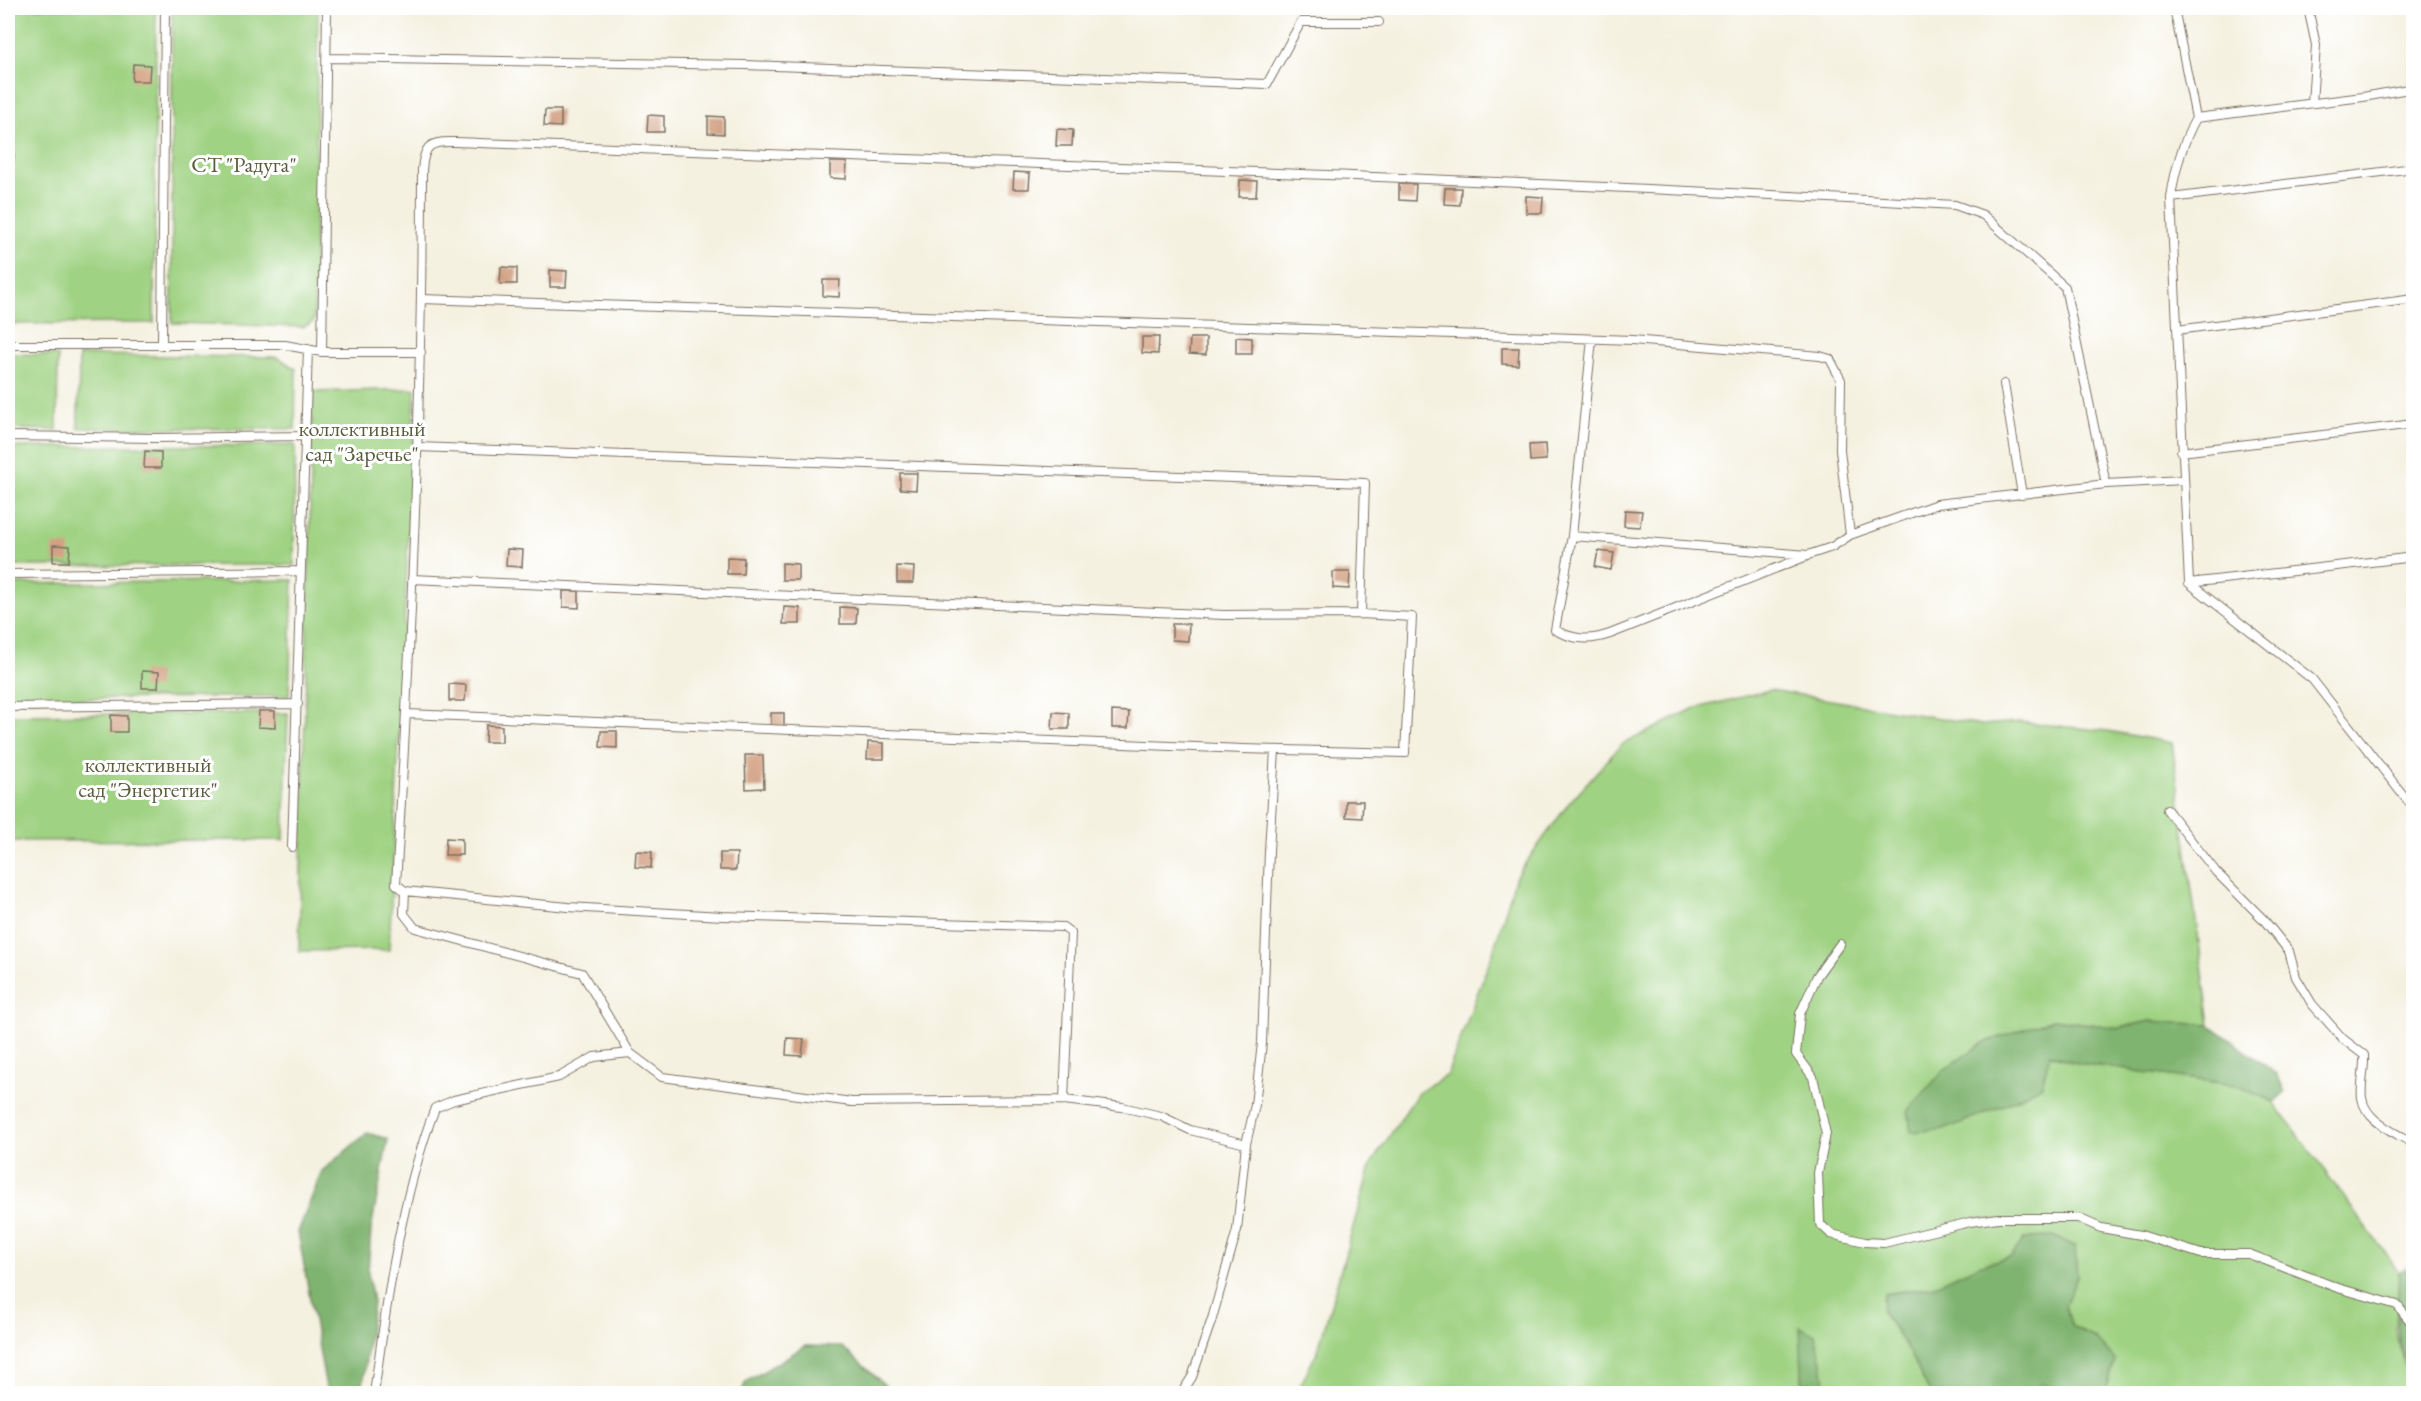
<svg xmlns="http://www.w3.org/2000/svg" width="2421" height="1401" font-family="'EB Garamond',serif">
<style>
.green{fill:#9fd282;stroke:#6d7e50;stroke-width:1.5}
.forest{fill:#7fb470;stroke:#5d6f47;stroke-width:1.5}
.building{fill:#d3a184}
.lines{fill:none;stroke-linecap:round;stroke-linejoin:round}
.lane-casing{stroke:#7c7062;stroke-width:10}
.lane{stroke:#fff;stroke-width:8}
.labels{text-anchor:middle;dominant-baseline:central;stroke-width:6;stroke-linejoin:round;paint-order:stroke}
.park-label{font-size:22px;fill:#595c3c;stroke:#fff}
</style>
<rect width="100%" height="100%" fill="#fff"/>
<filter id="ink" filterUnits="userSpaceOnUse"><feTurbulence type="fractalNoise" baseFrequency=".0167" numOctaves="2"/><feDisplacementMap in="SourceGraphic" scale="12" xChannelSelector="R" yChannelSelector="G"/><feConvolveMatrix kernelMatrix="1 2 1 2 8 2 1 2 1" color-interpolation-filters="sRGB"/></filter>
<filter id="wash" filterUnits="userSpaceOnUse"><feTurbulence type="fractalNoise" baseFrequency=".008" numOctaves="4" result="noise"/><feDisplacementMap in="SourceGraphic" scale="24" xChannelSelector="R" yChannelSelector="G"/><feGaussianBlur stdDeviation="1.35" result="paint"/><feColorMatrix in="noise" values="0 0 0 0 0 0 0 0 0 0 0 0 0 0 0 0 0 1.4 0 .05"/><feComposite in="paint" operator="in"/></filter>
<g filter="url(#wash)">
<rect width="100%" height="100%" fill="#f4f1e0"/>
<path class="green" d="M 8,8 L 156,8 L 154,323 L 8,324 Z
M 172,8 L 318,8 L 314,321 L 304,327 L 172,323 Z
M 8,354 L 58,355 L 57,430 L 8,429 Z
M 79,355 L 277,357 L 296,369 L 295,429 L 78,428 Z
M 415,389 L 389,950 L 299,951 L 313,392 Z
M 295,445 L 294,565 L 8,566 L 8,447 Z
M 293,580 L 289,696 L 8,700 L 8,584 Z
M 1770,690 L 1982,725 L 2019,722 L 2108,731 L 2172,743 L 2210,1025 L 2150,1021 L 2119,1028 L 2053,1019 L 1983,1043 L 1944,1070 L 1984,1112 L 2011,1102 L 2049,1054 L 2072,1062 L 2235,1085 L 2274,1102 L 2399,1272 L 2396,1329 L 2403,1363 L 2413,1384 L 2409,1394 L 2028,1393 L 2040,1384 L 2077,1393 L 2095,1338 L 2072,1327 L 2065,1305 L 2077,1276 L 2024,1239 L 2011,1257 L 1979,1265 L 1931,1287 L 1884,1294 L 1882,1311 L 1904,1343 L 1930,1393 L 1826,1393 L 1822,1361 L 1802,1372 L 1803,1393 L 1296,1394 L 1318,1350 L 1371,1164 L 1418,1093 L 1447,1075 L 1494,949 L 1516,876 L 1569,803 L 1621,745 L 1693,709 Z
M 288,713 L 284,840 L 8,841 L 8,715 Z"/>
<path class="forest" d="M 2053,1019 L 2119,1028 L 2150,1021 L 2210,1025 L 2277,1074 L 2285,1092 L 2274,1102 L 2235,1085 L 2072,1062 L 2050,1054 L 2042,1085 L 2011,1102 L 1946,1129 L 1911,1132 L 1908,1110 L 1944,1070 L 1983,1043 Z
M 367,1133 L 388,1139 L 371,1229 L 368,1272 L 373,1303 L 362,1393 L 327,1393 L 298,1232 L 322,1171 Z
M 2053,1236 L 2075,1246 L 2077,1276 L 2065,1305 L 2072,1327 L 2095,1338 L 2115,1360 L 2107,1388 L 2077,1393 L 2041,1384 L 2028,1393 L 1930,1393 L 1904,1343 L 1882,1311 L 1884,1294 L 1931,1287 L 1979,1265 L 2011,1257 L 2024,1239 Z
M 2413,1264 L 2413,1393 L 2409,1393 L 2413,1384 C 2395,1347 2397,1312 2399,1272 Z
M 1800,1327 L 1815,1335 L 1822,1361 L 1826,1393 L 1803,1393 Z
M 805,1346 L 842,1347 L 894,1393 L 741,1393 L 746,1382 Z"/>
<g id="blocks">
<path class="building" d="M 133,64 L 150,65 L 149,81 L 132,81 Z
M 545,110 L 561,110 L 561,127 L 544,126 Z
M 648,115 L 664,116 L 664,132 L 647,132 Z
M 708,116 L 724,117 L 724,134 L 708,133 Z
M 1057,129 L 1073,130 L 1072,146 L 1056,146 Z
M 8,154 L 14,154 L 13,170 L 8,170 Z
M 830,162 L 847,162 L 846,179 L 830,178 Z
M 1014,172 L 1030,173 L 1029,189 L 1013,189 Z
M 1240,180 L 1257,181 L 1256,197 L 1239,197 Z
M 1399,184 L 1416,184 L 1415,201 L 1399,200 Z
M 1445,188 L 1461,188 L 1460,205 L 1444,204 Z
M 1526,196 L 1543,197 L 1542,213 L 1526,213 Z
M 501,267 L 517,268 L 517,284 L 500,284 Z
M 550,270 L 567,271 L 566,287 L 550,287 Z
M 823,280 L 840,280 L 839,297 L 823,296 Z
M 1142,337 L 1159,337 L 1158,354 L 1142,353 Z
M 1236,337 L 1252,338 L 1252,354 L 1236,354 Z
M 1190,338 L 1206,338 L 1206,355 L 1189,354 Z
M 1502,348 L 1519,348 L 1518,365 L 1502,364 Z
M 1545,444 L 1546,460 L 1530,461 L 1529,445 Z
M 145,451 L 161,452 L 161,468 L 144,468 Z
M 900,473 L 917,473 L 916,490 L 900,489 Z
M 1625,510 L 1642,511 L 1640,527 L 1624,526 Z
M 53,545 L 70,546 L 69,562 L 53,562 Z
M 507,549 L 523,550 L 522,567 L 506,566 Z
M 1598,551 L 1614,553 L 1611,570 L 1595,567 Z
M 727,557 L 744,558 L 743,574 L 727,574 Z
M 782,563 L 798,564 L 798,580 L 782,580 Z
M 897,566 L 914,567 L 913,583 L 897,583 Z
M 1333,572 L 1350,572 L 1349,589 L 1333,588 Z
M 563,591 L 579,591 L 579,608 L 563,607 Z
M 784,607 L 800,608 L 800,624 L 783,624 Z
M 840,607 L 857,608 L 856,624 L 840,624 Z
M 1172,624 L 1189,624 L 1188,641 L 1172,640 Z
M 142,671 L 159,672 L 158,688 L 142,688 Z
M 449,684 L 466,685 L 465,701 L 449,701 Z
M 259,711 L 275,711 L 275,728 L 258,727 Z
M 1112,711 L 1129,712 L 1128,728 L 1112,728 Z
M 1053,712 L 1069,713 L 1069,729 L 1052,729 Z
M 771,713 L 784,713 L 784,727 L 771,727 Z
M 111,715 L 127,716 L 127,732 L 111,732 Z
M 486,725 L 502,726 L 502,742 L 485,742 Z
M 601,731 L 617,731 L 617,748 L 600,747 Z
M 868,742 L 884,743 L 884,759 L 867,759 Z
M 745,755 L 763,755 L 764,788 L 746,789 Z
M 1346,801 L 1363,801 L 1362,818 L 1346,817 Z
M 446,838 L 462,839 L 462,855 L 445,855 Z
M 636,851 L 652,852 L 651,868 L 635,867 Z
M 720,853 L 737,853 L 736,870 L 720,870 Z
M 787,1038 L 804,1039 L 802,1056 L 786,1055 Z"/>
</g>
</g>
<g filter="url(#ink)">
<use href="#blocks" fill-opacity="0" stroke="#7c7062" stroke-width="1.5"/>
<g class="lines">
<defs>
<path id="lane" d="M 2174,8 L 2196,118
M 2308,8 L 2316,45 L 2312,103
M 328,58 L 745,65 L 1267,84 L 1301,22 L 1379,22
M 2414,88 L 2363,97 L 2196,118 C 2182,144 2175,168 2171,198 L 2189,583 L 2414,557
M 2171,198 L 2414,168
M 422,299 L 1632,340 L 1820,356 L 1830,359 L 1841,380 L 1840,450 L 1850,535
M 2177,330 L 2414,299
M 1592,339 L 1572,536 L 1808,555 L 1832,547 L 1850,535 L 1937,504 L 2106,484 L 2183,480
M 162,343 L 165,8
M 8,345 L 285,345 L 322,352 L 421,352
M 322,352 L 327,8
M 2004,384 L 2022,495
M 8,436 L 157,438 L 304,436
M 418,447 L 1365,483 L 1361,614
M 2181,452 L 2414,424
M 1572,536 L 1555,630 C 1574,640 1590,641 1610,634 L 1807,556
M 8,574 L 301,571
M 2189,583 L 2312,679 L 2414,809
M 8,707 L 298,704
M 407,714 L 1243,749 L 1405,753 L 1412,617 L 1361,614 L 1224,615 L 412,579
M 2167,810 L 2216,872 L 2264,920 L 2289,951 L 2296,977 L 2312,1004 L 2343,1039 L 2364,1055 C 2365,1067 2360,1089 2362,1098 C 2366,1122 2395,1132 2414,1144
M 292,847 L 308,349
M 405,891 L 404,914 L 415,928 L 582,973 L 630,1053 L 662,1077 L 852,1102 L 1064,1100 L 1122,1107 L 1161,1116 L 1190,1130 L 1246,1144
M 1840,944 L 1817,976 L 1800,1014 L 1796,1054 L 1813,1077 L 1826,1134 L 1818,1173 L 1820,1224 L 1831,1234 L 1865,1242 L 1884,1243 L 1970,1222 L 1998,1218 L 2078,1218 L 2101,1228 L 2141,1235 L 2201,1254 L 2249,1254 L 2338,1288 L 2397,1305 L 2414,1326
M 1064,1100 L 1071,933 L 1063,927 L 722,916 L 568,907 L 405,891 L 396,884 C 411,646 422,408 422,170 C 424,145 430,141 455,142 C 955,162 1456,176 1955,205 L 1983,215 L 2065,287 L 2106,484
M 374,1394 C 387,1298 401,1198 435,1108 L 454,1100 L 559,1077 L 594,1057 L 630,1053
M 1181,1394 L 1192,1377 L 1212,1319 L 1237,1230 L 1246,1144 L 1255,1105 L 1262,1043 L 1269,851 L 1275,750"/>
</defs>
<use href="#lane" class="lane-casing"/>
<use href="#lane" class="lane"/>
</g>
</g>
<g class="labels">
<g class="park-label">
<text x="244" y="164">СТ "Радуга"</text>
<text x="362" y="428">коллективный<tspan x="362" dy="25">сад "Заречье"</tspan></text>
<text x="148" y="764">коллективный<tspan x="148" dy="25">сад "Энергетик"</tspan></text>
</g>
</g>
<rect width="2421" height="1401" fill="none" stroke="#fff" stroke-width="30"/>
</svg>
